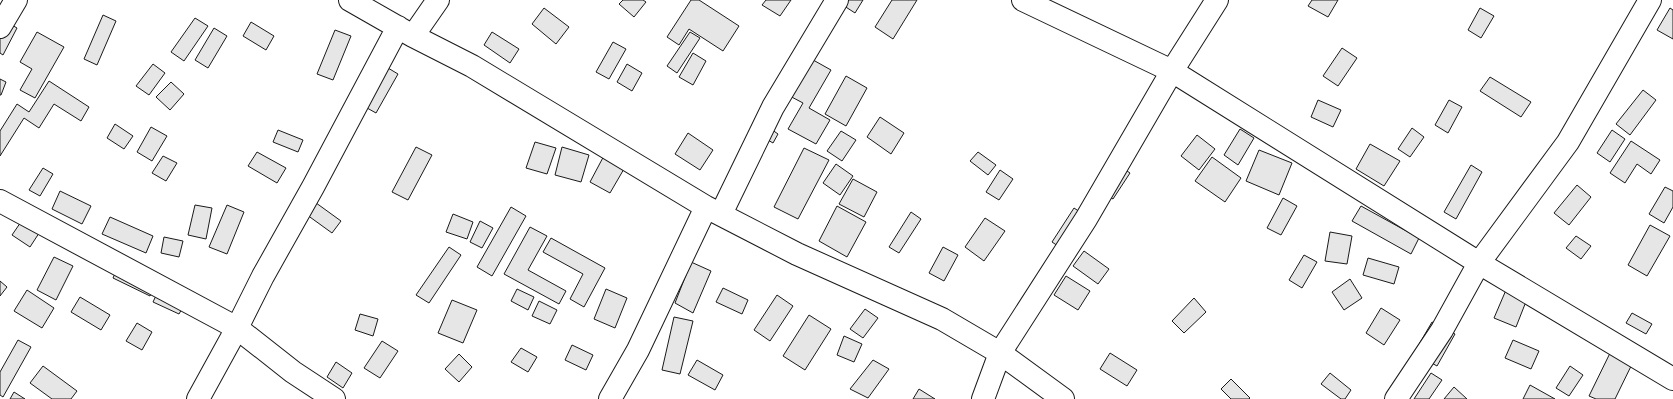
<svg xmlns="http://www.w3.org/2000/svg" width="1673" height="399" font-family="Bitter,serif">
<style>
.building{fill:#e6e6e6;stroke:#1a1a1a}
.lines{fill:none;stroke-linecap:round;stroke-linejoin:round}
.minor-casing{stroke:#1a1a1a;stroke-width:24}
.minor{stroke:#fff;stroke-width:22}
</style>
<rect width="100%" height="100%" fill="#fff"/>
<path class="building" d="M 623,0 L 643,0 L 646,2 L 634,17 L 619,4 Z
M 691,0 L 699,0 L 739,26 L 723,51 L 689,29 L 679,45 L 667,37 Z
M 766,0 L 791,0 L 780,16 L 762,5 Z
M 835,0 L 863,0 L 855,13 Z
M 892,0 L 917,0 L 893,39 L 875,27 Z
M 1312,0 L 1338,0 L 1328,17 L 1308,6 Z
M 544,8 L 569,27 L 556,44 L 532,24 Z
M 1480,8 L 1494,16 L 1481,38 L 1468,30 Z
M 1670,8 L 1673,10 L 1673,39 L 1657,30 Z
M 103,15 L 116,21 L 97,65 L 84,59 Z
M 0,18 L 17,28 L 3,55 L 0,53 Z
M 195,18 L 208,26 L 184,61 L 171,52 Z
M 251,22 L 274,36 L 266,50 L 243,36 Z
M 214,28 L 227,36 L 208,68 L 195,60 Z
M 335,30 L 351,36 L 333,80 L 317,74 Z
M 37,32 L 64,47 L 35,98 L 20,90 L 32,69 L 20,62 Z
M 492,32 L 519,49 L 510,63 L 484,45 Z
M 690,32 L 700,38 L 677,73 L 667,66 Z
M 613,42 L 626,49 L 609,79 L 596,72 Z
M 1342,48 L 1357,58 L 1338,86 L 1323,76 Z
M 693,53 L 706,61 L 693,85 L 679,77 Z
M 806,56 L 831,70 L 809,108 L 830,120 L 816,144 L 788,129 L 803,103 L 786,94 Z
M 153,64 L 165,73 L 149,95 L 136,86 Z
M 627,64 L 642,73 L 632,91 L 617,82 Z
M 383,65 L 398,74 L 376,113 L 360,104 Z
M 846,76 L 867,88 L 846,126 L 825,114 Z
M 1490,77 L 1531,102 L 1521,117 L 1480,91 Z
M 0,79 L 6,82 L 1,95 L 0,95 Z
M 49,81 L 89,107 L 81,121 L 54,104 L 39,128 L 24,118 L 0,156 L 0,131 L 17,104 L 29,112 Z
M 171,82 L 184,94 L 170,110 L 156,97 Z
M 1643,90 L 1656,100 L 1630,135 L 1616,124 Z
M 1318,100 L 1341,110 L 1333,127 L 1311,117 Z
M 1449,100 L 1462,107 L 1448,133 L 1435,125 Z
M 880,117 L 904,133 L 891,154 L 867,137 Z
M 761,122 L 778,134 L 773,143 L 754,132 Z
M 115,124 L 133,136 L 124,149 L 107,138 Z
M 151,127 L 167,136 L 152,161 L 137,152 Z
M 1412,128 L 1424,137 L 1410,157 L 1398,149 Z
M 1240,129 L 1254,138 L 1238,165 L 1224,155 Z
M 278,130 L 303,140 L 298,152 L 273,142 Z
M 1612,130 L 1625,139 L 1610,162 L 1597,153 Z
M 841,131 L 856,140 L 842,161 L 827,151 Z
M 688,133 L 713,150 L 700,170 L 675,154 Z
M 1197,135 L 1215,149 L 1199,170 L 1181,156 Z
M 1631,141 L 1660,160 L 1651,174 L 1637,164 L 1625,183 L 1610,173 Z
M 535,142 L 556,148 L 547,174 L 526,168 Z
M 1370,144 L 1400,161 L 1384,186 L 1356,169 Z
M 416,147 L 432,155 L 408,200 L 392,192 Z
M 562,147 L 589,155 L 581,182 L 555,175 Z
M 804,148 L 829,160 L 798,219 L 774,207 Z
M 607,150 L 628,162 L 610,193 L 590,182 Z
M 1259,150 L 1292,163 L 1279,195 L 1246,181 Z
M 257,152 L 286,168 L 277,183 L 248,166 Z
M 978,152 L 996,165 L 988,175 L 970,161 Z
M 163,156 L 177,163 L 166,181 L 152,173 Z
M 1212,157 L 1241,178 L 1225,202 L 1195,181 Z
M 1115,163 L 1130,173 L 1113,199 L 1097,189 Z
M 836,164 L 853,176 L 840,195 L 823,183 Z
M 1471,165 L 1482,172 L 1456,219 L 1444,212 Z
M 43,168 L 53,174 L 40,196 L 29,190 Z
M 1000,170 L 1013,179 L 999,200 L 986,192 Z
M 853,179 L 877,192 L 864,217 L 839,204 Z
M 1577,185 L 1591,197 L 1569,225 L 1554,213 Z
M 1665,187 L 1673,191 L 1673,207 L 1664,223 L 1649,214 Z
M 60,191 L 91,206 L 82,224 L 52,209 Z
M 1283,198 L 1297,206 L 1281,235 L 1267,228 Z
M 312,200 L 341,221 L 332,233 L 303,212 Z
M 195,205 L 212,208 L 206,239 L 188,235 Z
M 227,205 L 244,212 L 227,254 L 209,247 Z
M 837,206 L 866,222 L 847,257 L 819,241 Z
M 1361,206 L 1419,238 L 1411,254 L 1352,221 Z
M 511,207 L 526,216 L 492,276 L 477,267 Z
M 1074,208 L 1086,216 L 1064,250 L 1052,242 Z
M 911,212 L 921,219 L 899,253 L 889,247 Z
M 453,214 L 473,222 L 467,239 L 446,232 Z
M 25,216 L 43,227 L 30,247 L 12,235 Z
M 110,217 L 153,236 L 146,253 L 102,234 Z
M 985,218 L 1005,231 L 984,261 L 965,247 Z
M 480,221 L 493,228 L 482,248 L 470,242 Z
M 1650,225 L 1670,236 L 1647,276 L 1628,265 Z
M 530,227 L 547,236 L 528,270 L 566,291 L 559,304 L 504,274 Z
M 1330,232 L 1352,236 L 1347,264 L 1325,261 Z
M 1576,236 L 1591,246 L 1581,259 L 1566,248 Z
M 164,237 L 183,241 L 179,257 L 161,253 Z
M 551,238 L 605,268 L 584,307 L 570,299 L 583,274 L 543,252 Z
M 449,247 L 461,255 L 429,303 L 416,295 Z
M 943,247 L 958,255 L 944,281 L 929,273 Z
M 1084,251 L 1109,269 L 1098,284 L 1073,266 Z
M 1304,255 L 1317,262 L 1302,288 L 1289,280 Z
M 54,257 L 73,266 L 56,300 L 37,290 Z
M 1368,258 L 1399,267 L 1394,284 L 1363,275 Z
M 120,262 L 157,281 L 150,296 L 113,278 Z
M 691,262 L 711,271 L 693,313 L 675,303 Z
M 1066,276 L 1090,291 L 1078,310 L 1054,295 Z
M 1350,279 L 1362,298 L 1344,310 L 1332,292 Z
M 0,281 L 7,287 L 0,296 Z
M 161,285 L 188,298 L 179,314 L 153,302 Z
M 723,288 L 748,300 L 742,314 L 716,302 Z
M 517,289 L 534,297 L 528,310 L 511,301 Z
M 606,289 L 627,298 L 615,328 L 594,319 Z
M 27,290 L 54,308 L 42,328 L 14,311 Z
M 1506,290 L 1527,299 L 1516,327 L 1494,318 Z
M 777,295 L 793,306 L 770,341 L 754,330 Z
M 80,297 L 110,315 L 101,330 L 71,312 Z
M 1194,298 L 1206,312 L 1184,333 L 1172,321 Z
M 452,300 L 477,310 L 463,343 L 438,333 Z
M 539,301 L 557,310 L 550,324 L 532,316 Z
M 1381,308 L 1400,320 L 1384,345 L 1366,333 Z
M 865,309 L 878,318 L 863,338 L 850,329 Z
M 1632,313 L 1652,324 L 1646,334 L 1626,323 Z
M 360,314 L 378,319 L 373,336 L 355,330 Z
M 809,315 L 831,329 L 805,370 L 783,356 Z
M 674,317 L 693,321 L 680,374 L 662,370 Z
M 1432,322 L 1455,334 L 1437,366 L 1414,353 Z
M 137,323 L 152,332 L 142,350 L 126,341 Z
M 844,336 L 862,344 L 854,362 L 837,355 Z
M 18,340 L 31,347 L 3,397 L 0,395 L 0,372 Z
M 1513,340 L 1539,351 L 1531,369 L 1505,358 Z
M 382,341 L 398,351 L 380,378 L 364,368 Z
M 572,345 L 593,355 L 586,370 L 565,360 Z
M 1613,347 L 1635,358 L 1615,399 L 1596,399 L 1589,396 Z
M 521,348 L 537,357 L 528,372 L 511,362 Z
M 1110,353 L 1137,370 L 1127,386 L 1100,369 Z
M 459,354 L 472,367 L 459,382 L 445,369 Z
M 697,360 L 723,375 L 715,390 L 688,375 Z
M 873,360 L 889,369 L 868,398 L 850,389 Z
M 336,362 L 352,373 L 343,388 L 327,377 Z
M 43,366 L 77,391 L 71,399 L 52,399 L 30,383 Z
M 1570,366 L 1583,375 L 1569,396 L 1556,388 Z
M 1330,373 L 1351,390 L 1345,399 L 1341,399 L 1321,384 Z
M 1431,373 L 1442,380 L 1429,399 L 1414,399 Z
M 1231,379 L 1250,398 L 1249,399 L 1231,399 L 1221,389 Z
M 1530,385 L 1555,399 L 1523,399 Z
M 1454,387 L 1467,399 L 1444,399 Z
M 919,389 L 935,399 L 913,399 Z
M 14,392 L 25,399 L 10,399 Z"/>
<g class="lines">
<defs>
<path id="minor" d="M 350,0 L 413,36 L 472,66 L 706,207 L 797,254 L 942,319 L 1000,353 L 1063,399
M 1023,0 L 1172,71 L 1479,263 L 1673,379
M 0,27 L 16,0
M 413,36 L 438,0
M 0,201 L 237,328 L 293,372 L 334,399
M 721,214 L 773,107 L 837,0
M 198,399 L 237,328 L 263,276 L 313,187 L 398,27
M 610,399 L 638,350 L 706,207
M 983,399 L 1000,353 L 1086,219 L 1172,71 L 1217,0
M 1396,399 L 1442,330 L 1479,263 L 1568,142 L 1650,0"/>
</defs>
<use href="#minor" class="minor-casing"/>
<use href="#minor" class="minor"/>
</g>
</svg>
